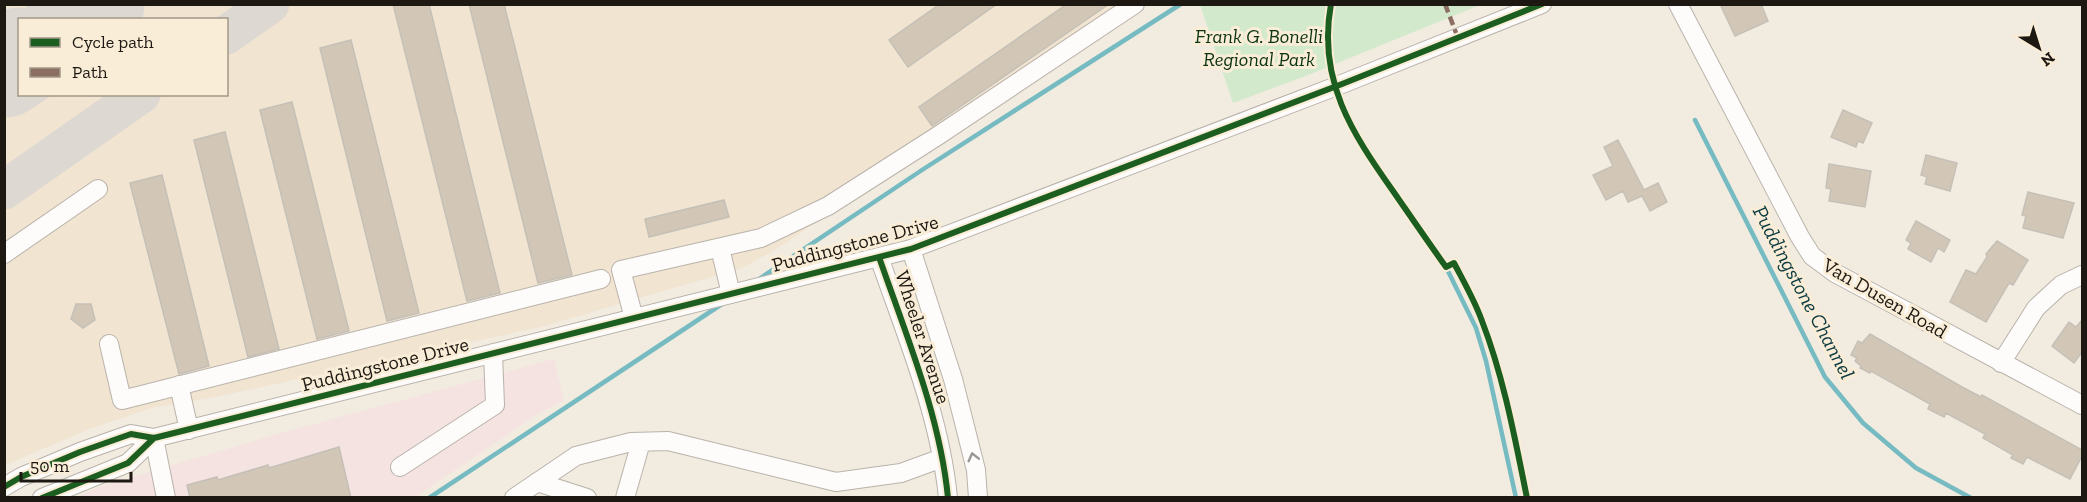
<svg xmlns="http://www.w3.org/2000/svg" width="2087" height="502" font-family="'Zilla Slab',serif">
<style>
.built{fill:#f1e4d1;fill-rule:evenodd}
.industrial{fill:#f5e3e1}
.green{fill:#d2eacb}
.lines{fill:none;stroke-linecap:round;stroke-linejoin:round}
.stream{stroke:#75bbc1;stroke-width:4.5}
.taxiway{stroke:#ddd8d2;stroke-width:39}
.runway{stroke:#ddd8d2;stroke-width:99}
.building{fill:#d2c7b6;stroke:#c5c0b7;stroke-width:1.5}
.minor-casing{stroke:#b9b3ab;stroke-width:20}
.minor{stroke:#fdfcfa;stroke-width:18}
.quiet{stroke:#8d6e63;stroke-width:4.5;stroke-dasharray:9 4.5;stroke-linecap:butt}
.cycleway-casing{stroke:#faedd8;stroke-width:10}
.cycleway{stroke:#1b5e20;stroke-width:6}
.oneway{stroke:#989692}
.labels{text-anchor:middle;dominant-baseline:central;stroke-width:6;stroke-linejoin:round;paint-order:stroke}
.park-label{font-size:20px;font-style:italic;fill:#0a3311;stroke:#faedd8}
.street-label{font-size:20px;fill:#1d1912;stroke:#faedd8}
.water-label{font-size:21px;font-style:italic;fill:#0a3a40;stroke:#faedd8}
</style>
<rect width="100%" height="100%" fill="#f2ebe0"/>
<path class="built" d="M 5,5 L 1146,5 L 773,251 L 742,268 L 541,327 L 210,398 L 151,408 L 87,430 L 5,465 ZM 20,20 L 226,20 L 226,94 L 20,94 Z"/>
<path class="industrial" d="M 554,359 L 564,401 L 538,414 L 415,497 L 75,498 L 99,487 L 281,433 Z"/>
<path class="green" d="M 1200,5 L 1200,4 L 1480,5 L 1308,75 L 1233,103 Z"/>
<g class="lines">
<path class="stream" d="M 1695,120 L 1825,377 L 1863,423 L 1916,468 L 1971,498
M 1446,267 L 1476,328 L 1486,361 L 1516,498
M 759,279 L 922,170 L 1181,4
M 429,498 L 722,304"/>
<path class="taxiway" d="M 226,35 L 270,4
M 4,190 L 141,94"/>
<path class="runway" d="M 74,20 L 95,4
M 4,68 L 20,57"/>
</g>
<path class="building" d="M 393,4 L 429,4 L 500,293 L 467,301 Z
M 469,4 L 504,4 L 572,275 L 538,283 Z
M 940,4 L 997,4 L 908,67 L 889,40 Z
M 1067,4 L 1109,4 L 932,126 L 919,107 Z
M 1720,4 L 1761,4 L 1768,21 L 1735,36 Z
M 351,40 L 419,313 L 387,321 L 320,48 Z
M 292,102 L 349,331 L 317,339 L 260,110 Z
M 1843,110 L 1872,123 L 1863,143 L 1858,141 L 1856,147 L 1831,137 Z
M 225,132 L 279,349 L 248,357 L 194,140 Z
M 1618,140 L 1644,190 L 1658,183 L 1667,202 L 1650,211 L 1642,196 L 1628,202 L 1623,191 L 1606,200 L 1593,175 L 1613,166 L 1604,147 Z
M 1926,155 L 1957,163 L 1950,191 L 1925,184 L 1927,177 L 1921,175 Z
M 1829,164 L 1871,171 L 1865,207 L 1829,201 L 1831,189 L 1826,188 Z
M 162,175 L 209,366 L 179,374 L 130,183 Z
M 2028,192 L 2074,203 L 2063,238 L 2023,228 L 2026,216 L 2022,215 Z
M 724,200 L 729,217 L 649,237 L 645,219 Z
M 1916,221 L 1950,240 L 1944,252 L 1938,248 L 1931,262 L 1908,249 L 1911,243 L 1906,240 Z
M 1997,241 L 2028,260 L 2013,285 L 2009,283 L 1986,322 L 1950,302 L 1966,270 L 1976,274 L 1987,257 L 1986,254 Z
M 76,304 L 91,304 L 95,320 L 83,328 L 71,319 Z
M 2082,320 L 2082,352 L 2074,363 L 2052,346 L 2069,322 L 2076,327 Z
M 1870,334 L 1962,387 L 1981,397 L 1982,395 L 2082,450 L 2082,456 L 2070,479 L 2027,457 L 2023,464 L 2011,458 L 2013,455 L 1983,438 L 1985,434 L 1946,413 L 1944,417 L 1928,409 L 1930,404 L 1871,371 L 1870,373 L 1860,368 L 1861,366 L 1855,361 L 1857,358 L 1851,355 L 1858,341 L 1862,343 Z
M 339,447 L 351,498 L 190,498 L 187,485 L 217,477 L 218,480 L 268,465 L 269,468 Z"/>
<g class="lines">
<defs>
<path id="minor" d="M 1678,4 L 1800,237 L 1812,256 L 1835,273 L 2082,405
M 720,248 L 731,294
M 911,249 L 953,379 L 976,470 L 978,498
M 4,254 L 98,189
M 879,257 C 906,335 940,415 948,498
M 634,318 L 621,270 L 761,238 L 828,206 L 939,135 L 1135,4
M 109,344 L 122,400 L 601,279
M 2001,363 L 2036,308 L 2061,285 L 2082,275
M 179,385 L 189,430
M 154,438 L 166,498
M 400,467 L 495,405 L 493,353
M 537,482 L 587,498
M 4,487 L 21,477 L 80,452 L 131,434 L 154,438 L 911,249 L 1342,84 L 1542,4
M 42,498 L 128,463 L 154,438
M 514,498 L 576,456 L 631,442 L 668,441 L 836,482 L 901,473 L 942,458
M 625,498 L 641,442"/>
</defs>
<use href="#minor" class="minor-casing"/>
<use href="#minor" class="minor"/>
<path class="quiet" d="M 1445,4 L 1458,38"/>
<defs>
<path id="cycleway" d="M 1331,4 C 1317,80 1352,133 1393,191 C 1411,217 1428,242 1446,267 L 1454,263 C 1464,282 1475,301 1482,321 C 1504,378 1515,439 1527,498
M 879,257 C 906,335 940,415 948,498
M 4,487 L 21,477 L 80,452 L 131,434 L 154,438 L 911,249 L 1342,84 L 1542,4
M 42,498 L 128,463 L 154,438"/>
</defs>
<use href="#cycleway" class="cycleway-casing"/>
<use href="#cycleway" class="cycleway"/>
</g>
<defs><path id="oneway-chevron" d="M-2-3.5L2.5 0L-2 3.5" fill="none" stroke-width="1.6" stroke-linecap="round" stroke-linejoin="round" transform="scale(1.5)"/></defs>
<use class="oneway" href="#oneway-chevron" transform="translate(973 457) rotate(-104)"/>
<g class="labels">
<g class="park-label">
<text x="1259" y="36">Frank G. Bonelli<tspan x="1259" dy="23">Regional Park</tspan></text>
</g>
<g class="street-label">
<text transform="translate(855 243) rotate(-15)">Puddingstone Drive</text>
<text transform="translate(1885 298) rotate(30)">Van Dusen Road</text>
<text transform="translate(923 337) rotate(72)">Wheeler Avenue</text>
<text transform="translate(385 364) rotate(-14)">Puddingstone Drive</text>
</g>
<g class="water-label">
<text transform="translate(1804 292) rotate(62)">Puddingstone Channel</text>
</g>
</g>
<rect width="2087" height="502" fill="none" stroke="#1d1912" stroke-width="12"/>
<rect x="18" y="18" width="210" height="78" fill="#faedd8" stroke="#a29889" stroke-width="1.5"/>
<rect x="30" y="38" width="30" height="9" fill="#1b5e20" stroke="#a29889" stroke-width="1.5"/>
<text x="72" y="48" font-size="18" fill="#1d1912">Cycle path</text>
<rect x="30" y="68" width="30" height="9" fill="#8d6e63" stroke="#a29889" stroke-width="1.5"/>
<text x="72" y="78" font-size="18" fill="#1d1912">Path</text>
<g transform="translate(2039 48) rotate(142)" stroke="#faedd8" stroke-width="4.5" paint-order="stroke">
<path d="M0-4.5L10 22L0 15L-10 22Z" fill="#1d1912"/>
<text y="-9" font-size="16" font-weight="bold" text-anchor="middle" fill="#1d1912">N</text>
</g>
<path d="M21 472v9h110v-9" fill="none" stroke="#1d1912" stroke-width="3"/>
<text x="30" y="472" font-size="18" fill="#1d1912" stroke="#faedd8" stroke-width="4.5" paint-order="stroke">50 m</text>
</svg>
